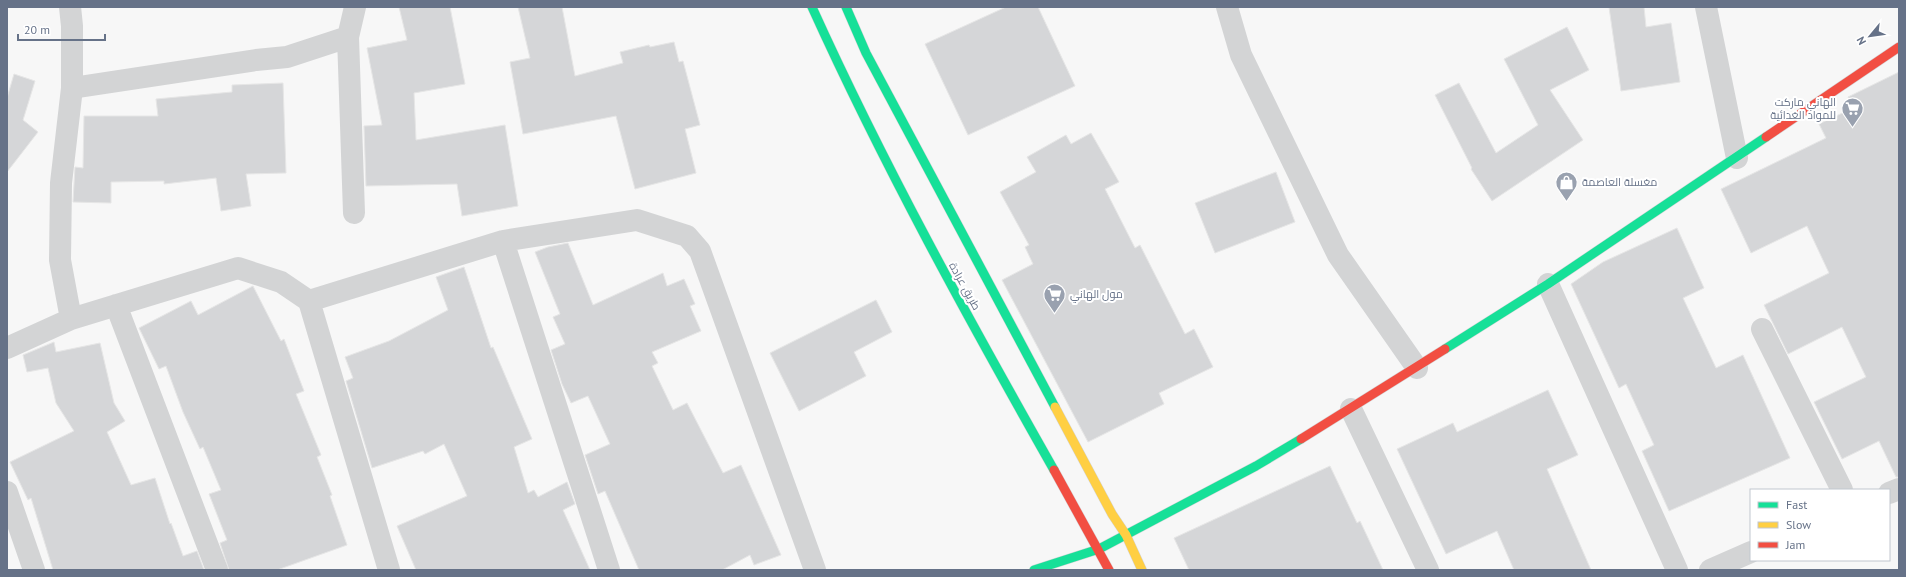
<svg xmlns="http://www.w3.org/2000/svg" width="1906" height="577" font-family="'PT Sans',Cairo,sans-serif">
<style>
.building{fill:#d5d6d8;stroke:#e6e6e6}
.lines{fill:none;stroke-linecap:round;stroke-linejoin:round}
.fast-casing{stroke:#d4d5d7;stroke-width:10}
.slow-casing{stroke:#d4d5d7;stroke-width:10}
.jam-casing{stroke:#d4d5d7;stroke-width:10}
.street{stroke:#d3d4d5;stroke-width:22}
.fast{stroke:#16e098;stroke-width:9}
.slow{stroke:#ffcf43;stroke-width:9}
.jam{stroke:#f24e42;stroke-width:9}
.labels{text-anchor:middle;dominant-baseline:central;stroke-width:4;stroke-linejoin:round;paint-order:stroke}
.poi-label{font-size:11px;fill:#667288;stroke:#fff;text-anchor:start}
.street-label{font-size:11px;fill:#667288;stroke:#fff}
</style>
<rect width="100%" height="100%" fill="#f7f7f7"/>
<path class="building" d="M 399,7 L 450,7 L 465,84 L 414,93 L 416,140 L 505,125 L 518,206 L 462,216 L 457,184 L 366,186 L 364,126 L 382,125 L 367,48 L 407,40 Z
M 518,7 L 562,7 L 575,76 L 623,63 L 620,52 L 649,45 L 650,47 L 674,42 L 679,62 L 683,61 L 700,125 L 685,129 L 696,173 L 635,189 L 616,116 L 523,134 L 510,62 L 530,58 Z
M 1006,7 L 1038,7 L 1075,86 L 968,135 L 925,44 Z
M 1609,7 L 1644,7 L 1646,27 L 1671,23 L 1680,82 L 1621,91 Z
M 1567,27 L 1589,70 L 1550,90 L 1583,140 L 1492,201 L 1471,169 L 1472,168 L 1435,95 L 1459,83 L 1496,153 L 1538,125 L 1504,59 Z
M 1899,72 L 1899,477 L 1896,477 L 1879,441 L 1842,459 L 1814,402 L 1866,377 L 1842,327 L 1788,354 L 1764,305 L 1829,273 L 1807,226 L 1751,253 L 1721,189 L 1826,138 L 1819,124 L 1853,108 L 1848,97 Z
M 14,74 L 35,81 L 23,120 L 38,132 L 7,172 L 7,98 Z
M 283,83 L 286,173 L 246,174 L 251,206 L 221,211 L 216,178 L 164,184 L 164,181 L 111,182 L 111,203 L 73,202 L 75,167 L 83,168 L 84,116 L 158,116 L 156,99 L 232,92 L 232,85 Z
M 1091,133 L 1119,182 L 1105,189 L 1135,248 L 1140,245 L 1185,334 L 1194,329 L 1213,367 L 1159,393 L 1164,404 L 1088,442 L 1002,280 L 1033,264 L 1025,247 L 1029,245 L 1000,192 L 1036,172 L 1027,157 L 1066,135 L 1071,144 Z
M 1276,172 L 1295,222 L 1215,253 L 1195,203 Z
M 1677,228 L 1704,288 L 1683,298 L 1716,368 L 1743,355 L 1790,458 L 1669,511 L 1642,451 L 1654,445 L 1626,384 L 1619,388 L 1571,284 L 1603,262 Z
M 568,243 L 593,305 L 663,273 L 667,286 L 684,279 L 695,304 L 690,306 L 701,331 L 652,352 L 658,363 L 652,366 L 673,410 L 687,403 L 723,473 L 741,465 L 781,555 L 754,565 L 750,555 L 722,570 L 639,570 L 605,491 L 598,494 L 585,455 L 610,444 L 588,396 L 571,403 L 562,384 L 551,350 L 565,344 L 553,317 L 560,314 L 535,252 L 548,247 Z
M 464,267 L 491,348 L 493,347 L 532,439 L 514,447 L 528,493 L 534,490 L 538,497 L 567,482 L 575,504 L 563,510 L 590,570 L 416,570 L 397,526 L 467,496 L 444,444 L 425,454 L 423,451 L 372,468 L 346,381 L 353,378 L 345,357 L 389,341 L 448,310 L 436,277 Z
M 253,286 L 281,341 L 284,339 L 304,391 L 296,394 L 321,455 L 317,457 L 332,495 L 330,496 L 347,545 L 277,570 L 229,570 L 220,543 L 227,540 L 209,494 L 221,490 L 203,447 L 200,449 L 183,412 L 166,366 L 159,369 L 139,328 L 191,301 L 198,315 Z
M 876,300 L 892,332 L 854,352 L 866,376 L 799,411 L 770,353 Z
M 54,342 L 56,352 L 100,343 L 114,403 L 125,421 L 107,432 L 131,485 L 155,478 L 170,524 L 171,523 L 183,556 L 197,551 L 204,570 L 53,570 L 31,498 L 28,500 L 10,462 L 74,431 L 56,403 L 48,368 L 27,372 L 23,355 Z
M 1548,390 L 1578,455 L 1547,469 L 1591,570 L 1514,570 L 1497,531 L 1446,554 L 1397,449 L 1453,423 L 1457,432 Z
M 1330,466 L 1357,523 L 1360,521 L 1383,570 L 1189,570 L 1174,538 Z"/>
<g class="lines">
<defs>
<path id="fast" d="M 812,7 C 884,166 968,318 1054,470
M 846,7 L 866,53 L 1055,407
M 1445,349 L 1548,284 L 1766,137
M 1034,570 L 1099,549 L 1256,466 L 1301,439"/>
<path id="slow" d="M 1055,407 L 1112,514 L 1126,535 L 1142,570"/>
<path id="jam" d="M 1766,137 L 1899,47
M 1301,439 L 1445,349
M 1054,470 L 1109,570"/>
</defs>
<use href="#fast" class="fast-casing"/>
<use href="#slow" class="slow-casing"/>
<use href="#jam" class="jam-casing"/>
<path class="street" d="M 1227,7 L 1241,55 L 1338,255 L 1417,368
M 1706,7 L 1737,158
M 348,37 L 354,213
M 72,88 L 256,60 L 287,57 L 348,37 L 355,7
M 503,241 L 609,570
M 1548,284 L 1677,570
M 309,301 L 503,241 L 637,220 L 687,236 L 700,251 L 815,570
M 116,305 L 217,570
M 71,319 L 238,268 L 281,282 L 309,301 L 389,570
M 1762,329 L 1842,490
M 7,348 L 71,319 L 60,260 L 61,183 L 72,88 L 72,26 L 70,7
M 1351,409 L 1428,570
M 7,492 L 34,570
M 1889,493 L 1899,489
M 1710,570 L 1751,552"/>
<use href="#fast" class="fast"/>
<use href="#slow" class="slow"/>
<use href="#jam" class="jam"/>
</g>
<defs>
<symbol id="supermarket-pin" viewBox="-11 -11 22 30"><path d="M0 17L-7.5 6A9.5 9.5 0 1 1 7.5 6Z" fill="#99a1af" stroke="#fff"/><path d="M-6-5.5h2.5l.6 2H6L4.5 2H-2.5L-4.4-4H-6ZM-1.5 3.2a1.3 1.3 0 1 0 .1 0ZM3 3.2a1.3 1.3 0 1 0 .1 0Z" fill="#fff"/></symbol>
<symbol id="shop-pin" viewBox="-11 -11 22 30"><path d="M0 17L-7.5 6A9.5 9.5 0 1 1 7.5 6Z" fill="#99a1af" stroke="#fff"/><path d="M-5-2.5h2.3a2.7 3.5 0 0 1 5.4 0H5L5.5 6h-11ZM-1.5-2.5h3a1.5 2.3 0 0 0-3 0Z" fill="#fff"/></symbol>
</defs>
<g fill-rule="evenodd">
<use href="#supermarket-pin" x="1840" y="96" width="25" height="34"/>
<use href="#shop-pin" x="1554" y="170" width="25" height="34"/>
<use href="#supermarket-pin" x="1042" y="282" width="25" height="34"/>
</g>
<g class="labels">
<g class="poi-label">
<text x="1836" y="102" text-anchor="end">الهاني ماركت<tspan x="1836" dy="13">للمواد الغدائية</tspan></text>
<text x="1582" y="182">مغسلة العاصمة</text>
<text x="1070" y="294">مول الهاني</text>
</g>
<g class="street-label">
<text transform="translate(965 286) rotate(61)">طريق عرادة</text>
</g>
</g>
<rect width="1906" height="577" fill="none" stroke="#667288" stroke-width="16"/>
<rect x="1750" y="489" width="140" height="72" fill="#ffffff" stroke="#c2c7cf"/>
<rect x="1758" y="502" width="20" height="6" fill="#16e098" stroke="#c2c7cf"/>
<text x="1786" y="509" font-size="12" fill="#667288">Fast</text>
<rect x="1758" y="522" width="20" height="6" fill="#ffcf43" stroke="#c2c7cf"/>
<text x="1786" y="529" font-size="12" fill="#667288">Slow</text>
<rect x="1758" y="542" width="20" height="6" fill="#f24e42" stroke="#c2c7cf"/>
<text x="1786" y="549" font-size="12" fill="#667288">Jam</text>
<g transform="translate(1870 36) rotate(241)" stroke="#ffffff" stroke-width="3" paint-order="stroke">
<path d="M0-3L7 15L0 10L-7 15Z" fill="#667288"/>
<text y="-6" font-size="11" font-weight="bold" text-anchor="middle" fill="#667288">N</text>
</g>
<path d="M18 34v6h87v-6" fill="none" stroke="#667288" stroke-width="2"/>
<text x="24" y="34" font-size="12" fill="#667288" stroke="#ffffff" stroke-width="3" paint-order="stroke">20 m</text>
</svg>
